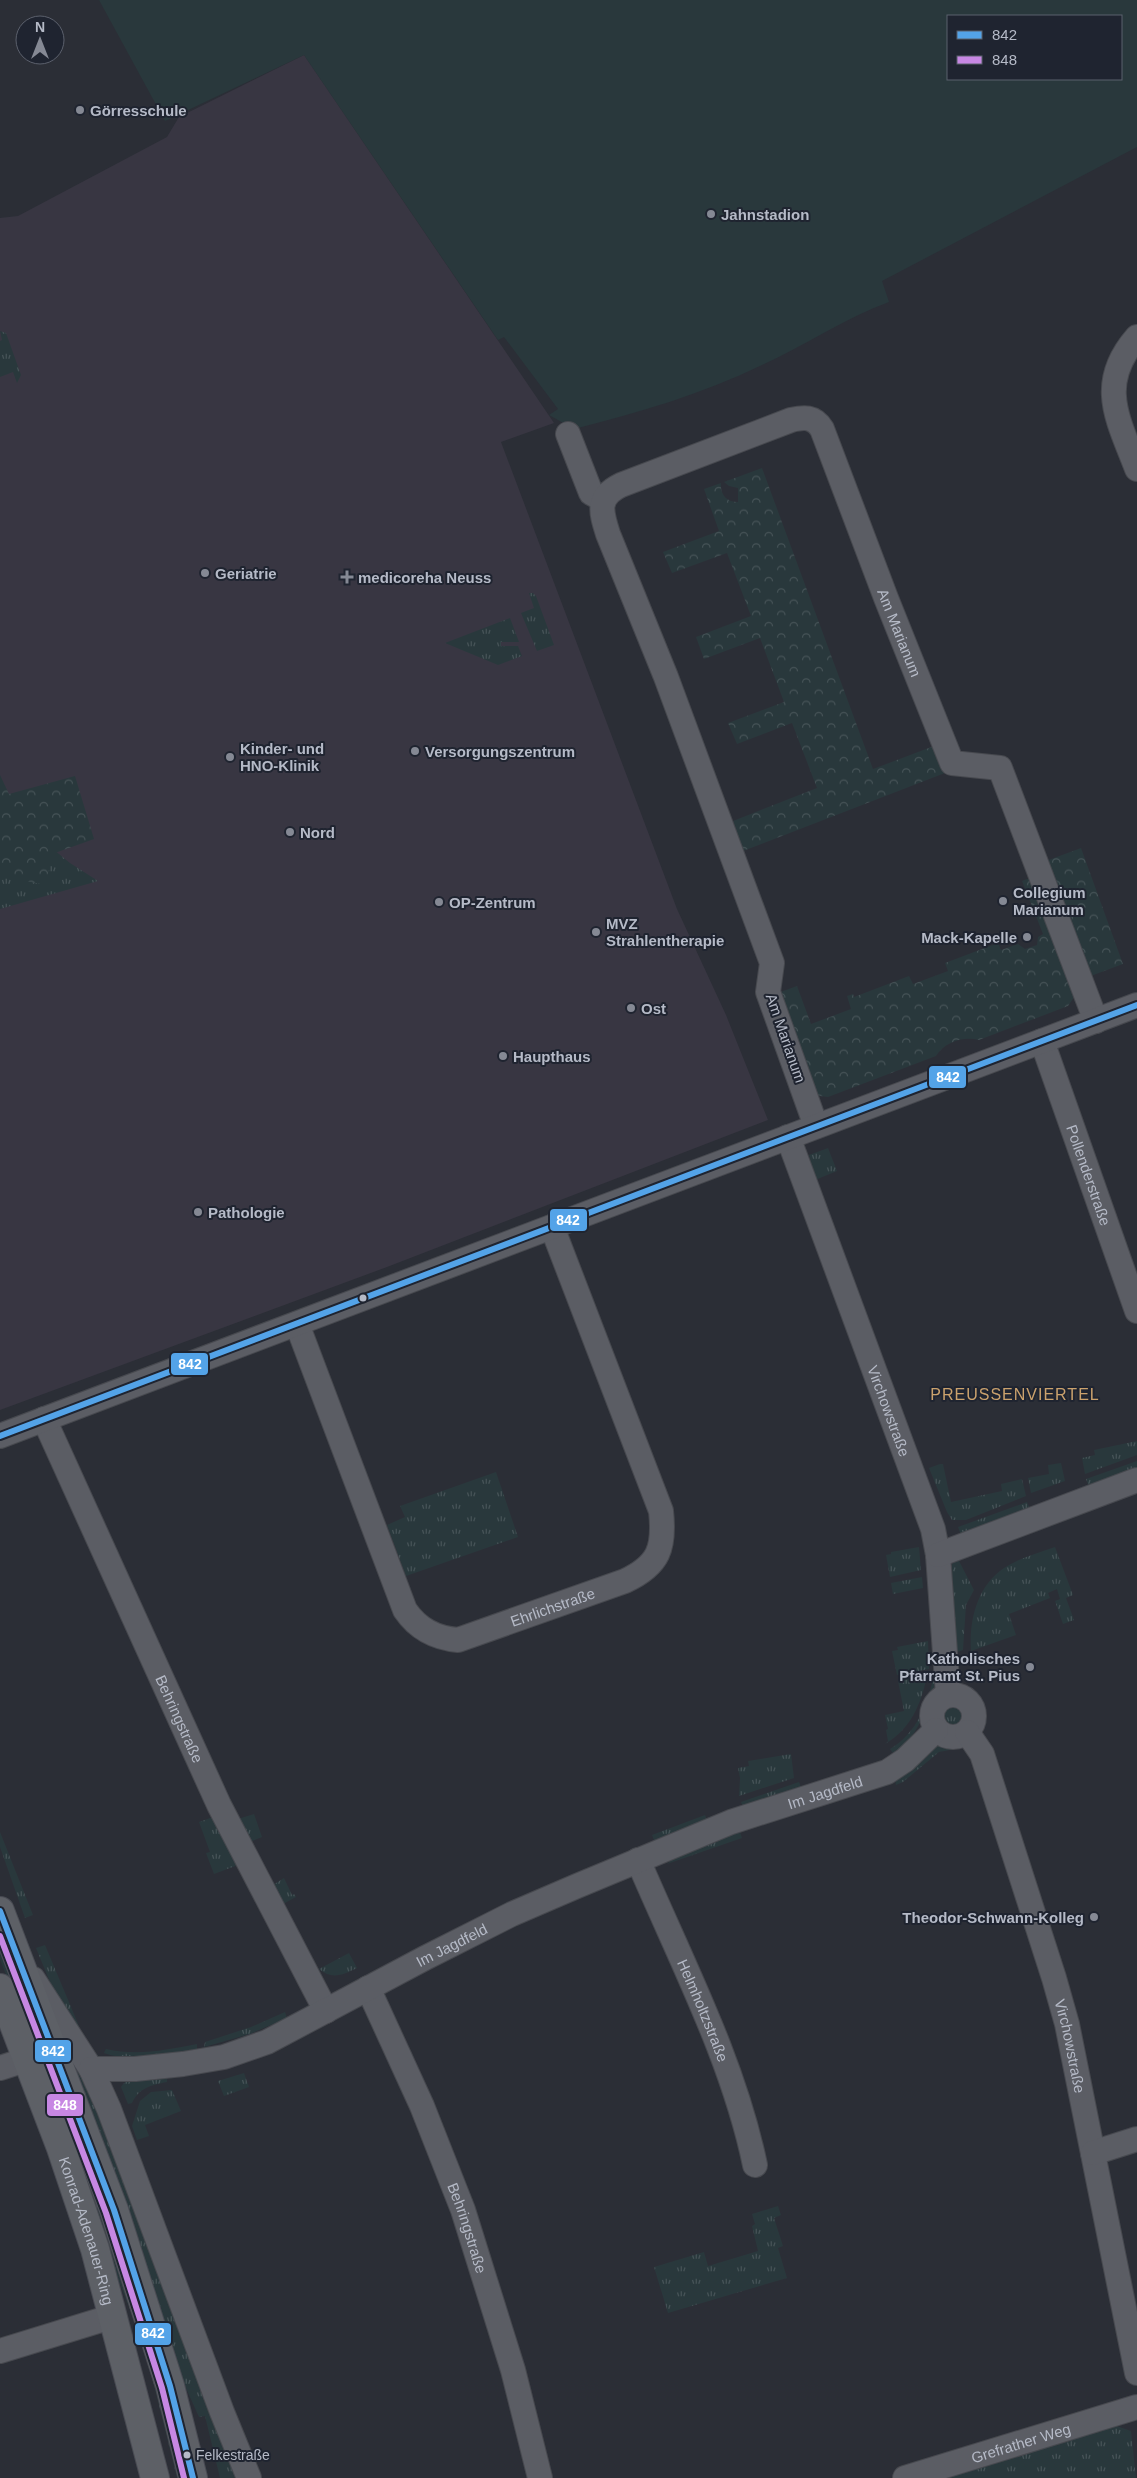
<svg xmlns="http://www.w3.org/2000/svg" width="1137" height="2478" font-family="Arial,sans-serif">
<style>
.medical{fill:#383642}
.grass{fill:url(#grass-tufts)}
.park{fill:url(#park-crowns)}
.pitch{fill:#29383c;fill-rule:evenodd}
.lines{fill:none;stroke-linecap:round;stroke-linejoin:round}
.street-casing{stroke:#47494f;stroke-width:26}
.primary-casing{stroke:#494b53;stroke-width:30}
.street{stroke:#5b5d64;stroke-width:24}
.primary{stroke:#5d6066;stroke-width:28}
.bus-1-casing{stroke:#1f2430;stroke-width:10}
.bus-2-casing{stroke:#1f2430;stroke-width:10}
.bus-1{stroke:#53a3e8;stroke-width:6}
.bus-2{stroke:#c787e3;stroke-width:6}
.poi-dot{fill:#858994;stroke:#1f2430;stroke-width:2}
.bus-dot{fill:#b5bac7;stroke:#1f2430;stroke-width:2}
.labels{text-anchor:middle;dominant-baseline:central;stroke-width:4;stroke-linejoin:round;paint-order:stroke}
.bus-label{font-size:14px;fill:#b5bac7;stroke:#1f2430;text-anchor:start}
.poi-label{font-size:15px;font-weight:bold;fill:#b5bac7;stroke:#1f2430;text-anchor:start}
.street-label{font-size:15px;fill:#b5bac7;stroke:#1f2430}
.neighbourhood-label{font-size:16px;letter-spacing:1px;fill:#cba26d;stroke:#1f2430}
.line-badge{stroke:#1f2430;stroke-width:2}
.badge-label{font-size:14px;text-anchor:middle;font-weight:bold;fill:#fff}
</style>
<defs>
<pattern id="grass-tufts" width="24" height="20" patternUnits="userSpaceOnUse" patternTransform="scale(1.25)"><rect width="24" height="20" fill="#29383c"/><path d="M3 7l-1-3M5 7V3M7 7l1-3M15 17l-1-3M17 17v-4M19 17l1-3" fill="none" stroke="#465357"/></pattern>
<pattern id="park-crowns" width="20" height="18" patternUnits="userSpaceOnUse" patternTransform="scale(1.25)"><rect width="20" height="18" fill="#29383c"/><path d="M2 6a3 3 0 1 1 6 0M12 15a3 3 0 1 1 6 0" fill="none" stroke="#465357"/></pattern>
</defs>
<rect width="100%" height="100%" fill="#2b2e36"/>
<path class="medical" d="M 304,55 L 554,423 L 501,442 L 677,909 L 726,1015 L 768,1120 L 387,1267 L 0,1410 L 0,218 L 18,216 L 167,137 L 179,117 Z"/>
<path class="grass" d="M 0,331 L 6,333 L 21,375 L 17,383 L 13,372 L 0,377 L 0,341 L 2,340 Z
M 529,593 L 533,593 L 536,596 L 554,645 L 537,651 L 521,613 L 534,608 Z
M 510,618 L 519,642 L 501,642 L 501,646 L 518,646 L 522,656 L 498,665 L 445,643 Z
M 48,845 L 70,863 L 98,881 L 0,909 L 0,873 Z
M 828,1148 L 837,1171 L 815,1180 L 809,1155 Z
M 1137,1441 L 1137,1455 L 1085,1474 L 1082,1458 L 1095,1455 L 1094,1450 Z
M 1137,1461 L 1137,1469 L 1089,1487 L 1086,1479 Z
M 1061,1463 L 1065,1481 L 1031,1493 L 1028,1478 L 1049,1474 L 1048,1465 Z
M 940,1464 L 943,1464 L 951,1502 L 1002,1491 L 1001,1484 L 1022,1479 L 1026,1496 L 966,1520 L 952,1520 L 947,1512 L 929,1468 Z
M 496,1472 L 518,1537 L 406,1576 L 387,1525 L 405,1517 L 400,1506 Z
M 1027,1502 L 1030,1509 L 961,1535 L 958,1527 Z
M 919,1547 L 921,1570 L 890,1577 L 886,1555 L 891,1554 L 891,1552 Z
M 1055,1547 L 1073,1595 L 1066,1598 L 1074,1620 L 1063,1624 L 1055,1601 L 1060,1599 L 1057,1589 L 1048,1593 L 1050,1598 L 1009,1614 L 1016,1635 L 971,1651 C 969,1620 977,1586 1004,1568 C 1019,1558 1038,1553 1055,1547 Z
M 958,1559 L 974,1590 L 966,1605 L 963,1650 L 955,1653 L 951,1571 L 952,1564 Z
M 922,1577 L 923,1588 L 893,1594 L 891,1583 Z
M 928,1641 L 929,1669 L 897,1675 L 892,1651 L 898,1650 L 897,1647 Z
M 934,1674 C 941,1686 918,1730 908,1741 C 904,1746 898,1749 893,1753 L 890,1749 C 917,1733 928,1704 934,1674 Z
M 927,1676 C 921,1704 911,1729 885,1744 L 888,1741 L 886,1730 L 888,1729 L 885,1715 L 904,1711 L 898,1681 Z
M942 1715a12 12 0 1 1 24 0a12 12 0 1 1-24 0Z
M 947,1743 L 966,1747 L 939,1752 L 903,1782 L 896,1785 L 895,1780 C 915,1771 925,1747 947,1743 Z
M 791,1754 L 794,1778 L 739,1796 L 740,1778 L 738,1768 L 749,1766 L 748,1761 Z
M 799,1782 L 801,1787 L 743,1807 L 741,1802 Z
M 254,1814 L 262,1837 L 250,1842 L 238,1819 Z
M 705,1815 L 707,1820 L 654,1840 L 652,1835 Z
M 213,1817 L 238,1865 L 214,1874 L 206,1853 L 210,1852 L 199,1822 Z
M 0,1832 L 33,1915 L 25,1918 L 0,1847 Z
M 740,1832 L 742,1838 L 667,1864 L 677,1856 Z
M 284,1878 L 292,1895 L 294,1894 L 296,1897 L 283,1904 L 273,1885 Z
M 0,1945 L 106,2222 L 146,2343 L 181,2478 L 177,2478 L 144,2345 L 112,2264 L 74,2151 L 0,1959 Z
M 45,1945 L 84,2038 L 57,1999 L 36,1948 Z
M 349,1953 L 357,1968 C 343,1975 332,1980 319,1969 Z
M 285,2012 L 287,2018 L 250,2034 L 204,2047 L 205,2042 L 251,2027 Z
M 197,2044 L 197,2049 C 168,2054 133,2064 104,2053 L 106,2049 C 137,2056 167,2050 197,2044 Z
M 70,2049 L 96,2101 L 237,2478 L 220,2478 L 205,2416 L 199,2417 L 177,2368 L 66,2050 Z
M 244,2073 L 249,2087 L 224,2096 L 218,2081 Z
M 154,2075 L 155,2079 L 167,2078 L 167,2082 C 151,2085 139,2088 132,2103 L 128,2104 L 121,2087 C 128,2076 142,2077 154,2075 Z
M 172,2090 L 181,2111 L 145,2125 L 149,2136 L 137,2140 L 132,2126 L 140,2101 L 151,2092 Z
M 778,2206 L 781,2215 L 774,2218 L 783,2246 L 778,2248 L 787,2278 L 668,2313 L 654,2267 L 704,2252 L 708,2266 L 758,2251 L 752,2226 L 755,2224 L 752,2214 Z
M 1111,2424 L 1131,2431 L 1136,2478 L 937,2478 Z"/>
<path class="park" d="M 762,468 L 873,769 L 934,746 L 945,773 L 743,851 L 733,821 L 817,788 L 792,723 L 737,744 L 728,723 L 784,702 L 760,638 L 704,659 L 696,637 L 751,616 L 727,553 L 672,573 L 663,552 L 719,531 L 704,489 L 721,483 C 720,495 727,502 738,502 L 738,488 L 729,486 L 724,482 Z
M 0,775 L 9,794 L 75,776 L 94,839 L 52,854 L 46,885 L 0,876 Z
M 1081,848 L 1123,964 L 1088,977 L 1068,1006 L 979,1040 C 963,1036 945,1042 936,1056 L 828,1097 L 820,1096 L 814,1092 L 775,994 L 797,986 L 811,1024 L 851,1009 L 847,996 L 853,994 L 854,997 L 909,976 L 913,984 L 948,971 L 945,963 L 998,943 L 1001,950 L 1018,944 L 1025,949 L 1037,945 L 1038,937 L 1043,934 L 1022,881 L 1049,870 L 1046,861 Z"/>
<path class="pitch" d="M 99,0 L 1137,0 L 1137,147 L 882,281 L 889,302 C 847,317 804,346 762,365 C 702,394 638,413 574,429 L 549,415 L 558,409 L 504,337 L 498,340 L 304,55 L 165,121 ZM 948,16 L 1121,16 L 1121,79 L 948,79 Z"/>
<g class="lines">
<defs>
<g id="street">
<path d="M 1137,337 C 1096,384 1118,419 1137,469"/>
<path d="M 568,434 L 591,493 L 604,500"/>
<path id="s1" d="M 1042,1041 L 1137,1311"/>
<path id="s2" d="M 816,1126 L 768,992 L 772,963 L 666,677 L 608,534 C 601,512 596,497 621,485 L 791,420 C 804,417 814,416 822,429 L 886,598 L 952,763 L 1000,768 L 1096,1021"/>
<path id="s3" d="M 788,1137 L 933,1529 L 938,1555 L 948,1695"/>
<path id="s4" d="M 297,1324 L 405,1610 C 418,1629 435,1638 458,1640 L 625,1581 C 659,1565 665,1548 661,1511 L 552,1227"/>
<path id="s5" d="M 44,1419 L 219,1805 L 326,2011"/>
<path d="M 0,1436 L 1137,1005"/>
<path d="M 938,1555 L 1137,1480"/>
<circle cx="953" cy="1716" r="21"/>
<path id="s6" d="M 967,1732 L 982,1754 L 1054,1978 L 1067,2024 L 1137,2373"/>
<path id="s7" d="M 638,1860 C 680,1959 733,2059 755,2165"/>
<path d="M 33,1979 L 91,2069 L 109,2109 L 222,2412 L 249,2478"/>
<path id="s8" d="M 368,1988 L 422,2106 L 463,2210 L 513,2370 L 540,2478"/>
<path d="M 0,2068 L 28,2059"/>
<path id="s9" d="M 91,2069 L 135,2069 L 183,2064 L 224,2057 L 267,2042 L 425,1958 L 512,1914 L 577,1886 L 731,1822 L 887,1772 L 905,1760 L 936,1730"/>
<path d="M 1093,2153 L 1137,2139"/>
<path d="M 0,2351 L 114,2316"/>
<path id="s10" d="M 905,2478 L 1137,2407"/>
</g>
<g id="primary">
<path d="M 0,1911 L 114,2210 L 170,2386 L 193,2478"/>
<path id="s11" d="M 0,1988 L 61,2148 L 95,2249 L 155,2478"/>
</g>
</defs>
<use href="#street" class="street-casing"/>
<use href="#primary" class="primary-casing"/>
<use href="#street" class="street"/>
<use href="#primary" class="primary"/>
<defs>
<path id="bus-1" d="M 0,1436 L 1137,1005
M 0,1911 L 114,2210 L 170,2386 L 193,2478"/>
<path id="bus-2" d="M 0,1936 L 106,2213 L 162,2388 L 184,2478"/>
</defs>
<use href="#bus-1" class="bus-1-casing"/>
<use href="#bus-2" class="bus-2-casing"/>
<use href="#bus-1" class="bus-1"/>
<use href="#bus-2" class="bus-2"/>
</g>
<g class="poi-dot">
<circle cx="80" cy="110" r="5"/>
<circle cx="711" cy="214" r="5"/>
<circle cx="205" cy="573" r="5"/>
<path d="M344.5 569.5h5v5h5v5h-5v5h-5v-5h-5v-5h5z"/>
<circle cx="415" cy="751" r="5"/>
<circle cx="230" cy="757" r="5"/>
<circle cx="290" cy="832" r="5"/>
<circle cx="1003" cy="901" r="5"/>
<circle cx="439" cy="902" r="5"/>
<circle cx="596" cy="932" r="5"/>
<circle cx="1027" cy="937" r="5"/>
<circle cx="631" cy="1008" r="5"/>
<circle cx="503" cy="1056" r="5"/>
<circle cx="198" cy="1212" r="5"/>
<circle cx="1030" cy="1667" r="5"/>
<circle cx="1094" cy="1917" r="5"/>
</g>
<g class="bus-dot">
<circle cx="363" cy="1298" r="4.5"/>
<circle cx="187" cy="2455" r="4.5"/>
</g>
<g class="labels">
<g class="bus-label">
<text x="196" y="2455">Felkestraße</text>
</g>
<g class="poi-label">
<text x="90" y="110">Görresschule</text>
<text x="721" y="214">Jahnstadion</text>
<text x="215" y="573">Geriatrie</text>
<text x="358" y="577">medicoreha Neuss</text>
<text x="240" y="748">Kinder- und<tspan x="240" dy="17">HNO-Klinik</tspan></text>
<text x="425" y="751">Versorgungszentrum</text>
<text x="300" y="832">Nord</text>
<text x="1013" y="892">Collegium<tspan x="1013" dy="17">Marianum</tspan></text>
<text x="449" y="902">OP-Zentrum</text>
<text x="606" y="923">MVZ<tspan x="606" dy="17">Strahlentherapie</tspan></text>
<text x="1017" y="937" text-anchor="end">Mack-Kapelle</text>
<text x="641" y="1008">Ost</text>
<text x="513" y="1056">Haupthaus</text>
<text x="208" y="1212">Pathologie</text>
<text x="1020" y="1658" text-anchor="end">Katholisches<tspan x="1020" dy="17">Pfarramt St. Pius</tspan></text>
<text x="1084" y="1917" text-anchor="end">Theodor-Schwann-Kolleg</text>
</g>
<g class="street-label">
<text stroke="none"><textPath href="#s2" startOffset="1124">Am Marianum</textPath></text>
<text transform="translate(786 1038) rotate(71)">Am Marianum</text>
<text stroke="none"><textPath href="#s1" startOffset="142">Pollenderstraße</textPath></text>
<text stroke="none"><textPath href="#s3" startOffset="292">Virchowstraße</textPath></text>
<text stroke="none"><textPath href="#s4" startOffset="469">Ehrlichstraße</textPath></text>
<text stroke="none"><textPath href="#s5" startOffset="329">Behringstraße</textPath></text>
<text stroke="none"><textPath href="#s9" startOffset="792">Im Jagdfeld</textPath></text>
<text stroke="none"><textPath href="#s9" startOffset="388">Im Jagdfeld</textPath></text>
<text stroke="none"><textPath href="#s7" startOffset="164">Helmholtzstraße</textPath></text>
<text stroke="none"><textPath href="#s6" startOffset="332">Virchowstraße</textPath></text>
<text stroke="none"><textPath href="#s8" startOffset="260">Behringstraße</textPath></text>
<text stroke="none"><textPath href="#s11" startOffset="258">Konrad-Adenauer-Ring</textPath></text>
<text stroke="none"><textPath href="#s10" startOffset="121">Grefrather Weg</textPath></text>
</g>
<g class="neighbourhood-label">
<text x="1015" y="1394">PREUSSENVIERTEL</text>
</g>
</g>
<g class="line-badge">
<rect x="928" y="1065" width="39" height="24" rx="5" fill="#53a3e8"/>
<rect x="549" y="1208" width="39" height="24" rx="5" fill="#53a3e8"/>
<rect x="170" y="1352" width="39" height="24" rx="5" fill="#53a3e8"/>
<rect x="34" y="2039" width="38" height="24" rx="5" fill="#53a3e8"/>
<rect x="46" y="2093" width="38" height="24" rx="5" fill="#c787e3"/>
<rect x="134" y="2322" width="38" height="24" rx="5" fill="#53a3e8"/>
</g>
<g class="badge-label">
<text x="948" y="1082">842</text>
<text x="568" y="1225">842</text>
<text x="190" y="1369">842</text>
<text x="53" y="2056">842</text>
<text x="65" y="2110">848</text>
<text x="153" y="2338">842</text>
</g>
<rect x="947" y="15" width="175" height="65" fill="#1f2430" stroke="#5b606c"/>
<rect x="957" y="31" width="25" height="8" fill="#53a3e8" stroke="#5b606c"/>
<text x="992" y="40" font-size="15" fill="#b5bac7">842</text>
<rect x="957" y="56" width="25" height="8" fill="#c787e3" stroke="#5b606c"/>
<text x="992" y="65" font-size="15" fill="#b5bac7">848</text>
<g transform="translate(40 40)"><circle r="24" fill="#1f2430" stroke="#5b606c"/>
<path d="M0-4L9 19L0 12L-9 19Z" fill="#858994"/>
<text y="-8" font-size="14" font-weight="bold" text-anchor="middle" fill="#b5bac7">N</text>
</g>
</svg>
